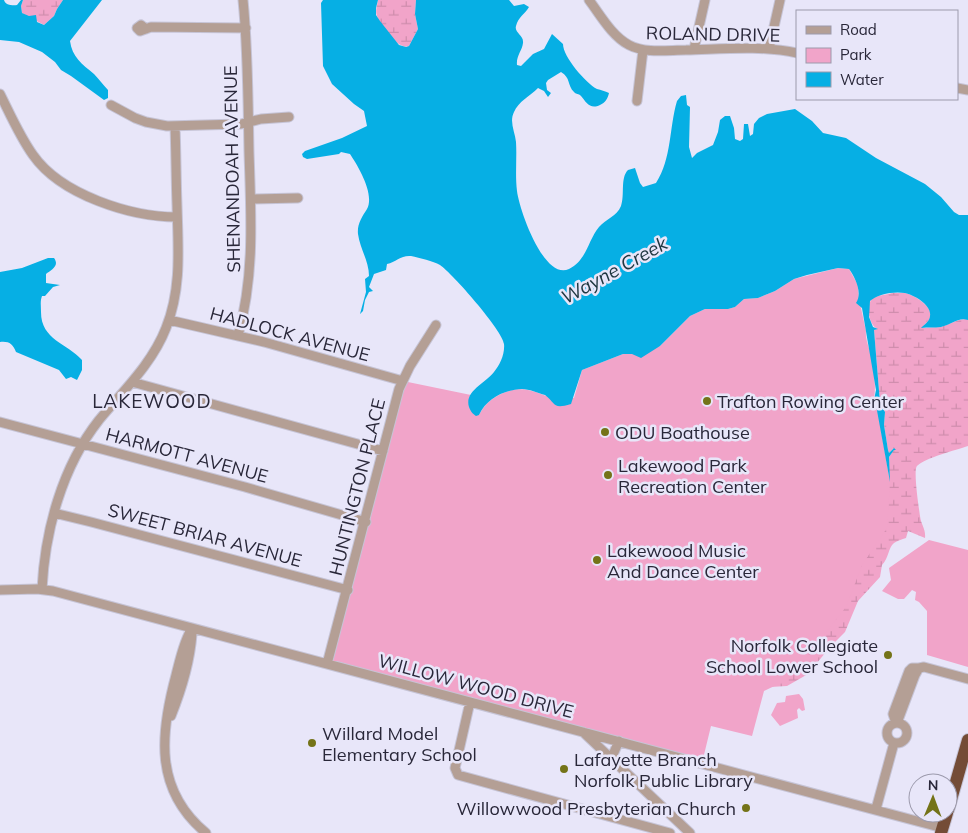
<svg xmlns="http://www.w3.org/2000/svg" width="968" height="833" font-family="Mulish,sans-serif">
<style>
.wetland{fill:url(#wetland-marsh)}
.park{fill:#f1a4c9}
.water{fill:#06afe4}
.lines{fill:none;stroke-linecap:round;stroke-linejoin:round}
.minor-casing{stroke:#c6c4d6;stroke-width:11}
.highway-casing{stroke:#c6c4d6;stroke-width:14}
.minor{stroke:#b49f95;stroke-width:9}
.highway{stroke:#744c36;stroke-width:12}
.poi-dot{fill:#747318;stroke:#e8e6f9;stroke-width:2}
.labels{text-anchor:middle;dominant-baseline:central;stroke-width:5;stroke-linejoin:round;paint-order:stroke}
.street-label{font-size:18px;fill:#292739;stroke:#e8e6f9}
.poi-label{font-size:18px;fill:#292739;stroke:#e8e6f9;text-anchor:start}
.water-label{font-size:19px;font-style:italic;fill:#203741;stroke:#e8e6f9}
.neighbourhood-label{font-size:19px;letter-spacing:1px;fill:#292739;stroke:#e8e6f9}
</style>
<defs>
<pattern id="wetland-marsh" width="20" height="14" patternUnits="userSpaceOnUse" patternTransform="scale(1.25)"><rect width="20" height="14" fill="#f1a4c9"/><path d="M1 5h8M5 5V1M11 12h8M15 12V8" fill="none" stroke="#cf8dad"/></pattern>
</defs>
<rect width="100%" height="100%" fill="#e8e6f9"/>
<path class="wetland" d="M 23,0 L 63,0 L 57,9 L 54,16 L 44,25 L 22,13 L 21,6 Z
M 378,0 L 416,0 L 415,14 L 418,29 L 409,46 C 405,47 405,47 401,45 C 395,43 379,23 377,16 C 375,11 377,6 378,0 Z
M 892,293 C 896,293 901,293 905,293 C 914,295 931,305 931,316 C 930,320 924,325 922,328 L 941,327 L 959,320 L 966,319 L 968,320 L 968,446 C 956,450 925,458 917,466 C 913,470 919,509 920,516 C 921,525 926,529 925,538 L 908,531 L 906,538 C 902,539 897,541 894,543 C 888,548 889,558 882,565 L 880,577 L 858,601 L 845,632 L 830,647 L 808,674 L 787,686 L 770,687 L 889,476 L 889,457 L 894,450 L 894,448 L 889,453 L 888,450 L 884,425 L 885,412 L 880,403 L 874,330 L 877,329 C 869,324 865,306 872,299 C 877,295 886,295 892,293 Z"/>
<path class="park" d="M 838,268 L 849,269 L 858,285 L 859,299 L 866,331 C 865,339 869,347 871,355 C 874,371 877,387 873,403 L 874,403 L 874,408 L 876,405 L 877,406 L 890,482 L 887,528 L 862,565 L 846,607 L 789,679 L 764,691 L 752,736 L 711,726 L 702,763 L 327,664 L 403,381 L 471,395 L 469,398 L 479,415 C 488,396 512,385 532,391 C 538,392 544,396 550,397 C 558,398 566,398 574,398 L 582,370 L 623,354 L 632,354 L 660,346 L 690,316 L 705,309 L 728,309 L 735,307 L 744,299 L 758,298 L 775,291 L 794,279 Z
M 929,540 L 968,550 L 968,667 L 927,655 L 927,611 L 919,602 L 915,600 L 916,592 L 912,590 L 904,599 L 898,599 L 882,591 L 891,580 L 889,568 Z
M 799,694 L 803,699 L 805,710 L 802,711 L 799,708 L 797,710 L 798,718 L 780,726 L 771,715 L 777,703 L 785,702 L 786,696 Z"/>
<path class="water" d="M 0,0 L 4,0 C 5,5 13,6 17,5 L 21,0 L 23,0 L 21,6 L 22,13 L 29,16 L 36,15 L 37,22 L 44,25 L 54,16 L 57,9 L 63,0 L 102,0 L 70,41 C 72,57 82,64 94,74 C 99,79 103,85 108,90 L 108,98 L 104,100 L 71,76 L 61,70 L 55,62 L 42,52 L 19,42 L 0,40 Z
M 323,0 L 378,0 L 376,8 L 376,15 L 380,21 L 399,45 L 406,47 L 409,46 L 418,29 L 415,14 L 416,0 L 509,0 L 514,6 L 524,4 L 529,7 C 525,14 518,17 516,26 C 514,33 524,35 523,43 C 522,51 516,56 517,65 L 521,66 L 533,54 L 544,49 L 552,34 L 563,44 C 563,57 586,83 597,89 C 601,90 605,91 609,93 C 608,98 605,103 600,105 C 590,110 586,102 581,96 C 578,93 577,95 574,92 C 567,85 571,78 561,72 L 548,80 L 546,83 L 547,90 L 551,93 L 548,97 L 544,91 L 538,88 C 530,96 518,102 514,112 C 509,122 515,132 516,142 C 517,158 515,175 517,191 C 519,209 544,281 569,269 C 587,260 588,240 599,227 C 606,219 617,216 621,206 C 625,195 620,178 628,170 L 635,168 L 640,183 L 643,187 L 656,183 C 672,158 669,128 677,101 L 681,96 L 686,95 L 687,105 L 690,107 L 689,147 L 692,158 L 697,153 L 713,145 L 718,132 L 720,120 L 725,116 L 730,116 L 734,128 L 735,139 L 740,141 L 743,139 L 744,124 L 748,124 L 750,136 L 753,134 L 754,124 L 759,118 L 767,114 L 795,109 L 812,121 L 823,133 L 846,138 L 876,158 L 925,184 L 941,197 L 954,212 L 959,215 L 968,215 L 968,320 C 958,317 951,325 941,327 C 934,328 928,327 921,328 C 924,325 930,321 930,316 C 932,305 914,295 905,293 C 894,291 877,294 870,301 L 869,317 L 873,327 L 878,329 L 874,330 L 880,403 L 885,412 L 884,425 L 888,450 L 889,453 L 894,448 L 896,450 L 894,450 L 889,457 L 890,482 L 876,405 L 872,410 L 876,390 L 862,308 L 856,303 C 863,293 855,277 849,269 L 838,268 L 807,275 L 794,279 L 775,291 L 758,298 L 744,299 L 735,307 L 728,309 L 705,309 L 690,316 L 660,346 L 641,358 L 632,354 L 623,354 L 582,370 L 571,404 C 552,410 556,403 545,395 C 538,393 529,389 522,389 C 504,390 487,398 479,415 L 476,416 C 472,413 471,412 469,407 C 464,391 486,383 494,372 C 500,365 505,354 504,344 C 503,331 452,273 440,265 C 433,261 420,258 411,256 C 401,255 396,262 387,264 L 386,270 L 374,274 L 369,287 L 373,291 L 369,292 L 365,300 L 363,311 L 360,314 L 366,292 L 365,279 L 369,276 C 369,261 360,249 358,234 C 357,224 362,217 367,209 C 375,194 358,166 350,154 L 341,152 L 339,154 L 307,159 L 303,157 L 302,154 L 305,151 L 342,138 L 367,126 L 364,111 L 354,104 L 332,84 L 323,66 L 321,3 Z
M 48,258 L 54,258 C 60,266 51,270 46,274 L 46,283 L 60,285 L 53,287 L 45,296 L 42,296 C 40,301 41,306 41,312 C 41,340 67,343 82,360 L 82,370 L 77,380 L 71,377 L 66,379 L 59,370 L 16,352 C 13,344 9,341 0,342 L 0,272 L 22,268 Z"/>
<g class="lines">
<defs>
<path id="minor" d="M 589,0 C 601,16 612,36 629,45 C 646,54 668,50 686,50 C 723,49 761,45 797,53
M 146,29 L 141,25 L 137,28 L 140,31 L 151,27 L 246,28
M 694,49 L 705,0
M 769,49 L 780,0
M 957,88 L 968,90
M 0,94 C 10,114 20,137 33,155 C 61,195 131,217 177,217
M 637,101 L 643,50
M 111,105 L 135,118 L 146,122 L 167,126 L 241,124 L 261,119 L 289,117
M 251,199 L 298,198
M 169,320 L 264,342 L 403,381
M 238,336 C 255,274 251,215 249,152 C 248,101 248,50 243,0
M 132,382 L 383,451
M 0,422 L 245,487 L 366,522
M 54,513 L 91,522 L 348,590
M 42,589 C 45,530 62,467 99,420 C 123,391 152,364 166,328 C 182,288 178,247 177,205 C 176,179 176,152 175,126
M 0,590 L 37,589 L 53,591 L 943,828
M 192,628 C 184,642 180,659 176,675 C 160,734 154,790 206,833
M 327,664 L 399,389 L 410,366 L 436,325
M 919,668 L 924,667 L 968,679
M 470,702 L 455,768 L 458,775 L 670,833
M 171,716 C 181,691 190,661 192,634
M887 733a10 10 0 1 1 20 0a10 10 0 1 1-20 0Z
M 896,723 L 893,714 L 909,671 L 912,668 L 919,668 L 915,675 L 897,723
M 583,732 L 690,833
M 611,759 L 619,741
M 876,809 L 894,743"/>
<path id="highway" d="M 948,810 L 968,740
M 941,833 L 947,813"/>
</defs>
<use href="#minor" class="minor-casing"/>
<use href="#highway" class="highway-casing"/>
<use href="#minor" class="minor"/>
<use href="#highway" class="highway"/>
</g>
<g class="poi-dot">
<circle cx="707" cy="401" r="5"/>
<circle cx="605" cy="432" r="5"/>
<circle cx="608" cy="475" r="5"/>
<circle cx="597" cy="560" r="5"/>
<circle cx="888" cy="655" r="5"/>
<circle cx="312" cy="743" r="5"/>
<circle cx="564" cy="769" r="5"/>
<circle cx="746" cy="808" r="5"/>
</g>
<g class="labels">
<g class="street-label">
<text transform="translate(713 34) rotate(1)">ROLAND DRIVE</text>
<text transform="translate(232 169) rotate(-91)">SHENANDOAH AVENUE</text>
<text transform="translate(290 334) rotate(15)">HADLOCK AVENUE</text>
<text transform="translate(187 455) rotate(15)">HARMOTT AVENUE</text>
<text transform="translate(357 487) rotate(-76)">HUNTINGTON PLACE</text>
<text transform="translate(205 535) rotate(15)">SWEET BRIAR AVENUE</text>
<text transform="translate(476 686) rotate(15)">WILLOW WOOD DRIVE</text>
</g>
<g class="poi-label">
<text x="717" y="401">Trafton Rowing Center</text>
<text x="615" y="432">ODU Boathouse</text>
<text x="618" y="465">Lakewood Park<tspan x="618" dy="21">Recreation Center</tspan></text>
<text x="607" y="550">Lakewood Music<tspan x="607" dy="21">And Dance Center</tspan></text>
<text x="878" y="645" text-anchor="end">Norfolk Collegiate<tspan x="878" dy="21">School Lower School</tspan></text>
<text x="322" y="733">Willard Model<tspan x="322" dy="21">Elementary School</tspan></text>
<text x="574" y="759">Lafayette Branch<tspan x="574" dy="21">Norfolk Public Library</tspan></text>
<text x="736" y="808" text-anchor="end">Willowwood Presbyterian Church</text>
</g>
<g class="water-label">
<text transform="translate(614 270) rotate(-29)">Wayne Creek</text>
</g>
<g class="neighbourhood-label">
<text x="152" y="401">LAKEWOOD</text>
</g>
</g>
<rect x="796" y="10" width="162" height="90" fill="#e8e6f9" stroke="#9c9aac"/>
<rect x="806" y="26" width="25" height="8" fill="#b49f95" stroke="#9c9aac"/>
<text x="840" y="35" font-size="15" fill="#292739">Road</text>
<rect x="806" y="48" width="25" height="15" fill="#f1a4c9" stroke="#9c9aac"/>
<text x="840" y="60" font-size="15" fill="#292739">Park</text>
<rect x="806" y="72" width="25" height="15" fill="#06afe4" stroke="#9c9aac"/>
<text x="840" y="85" font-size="15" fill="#292739">Water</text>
<g transform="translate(933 798) rotate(1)"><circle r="24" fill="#e8e6f9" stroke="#9c9aac"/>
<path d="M0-4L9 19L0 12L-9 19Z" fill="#747318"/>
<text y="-8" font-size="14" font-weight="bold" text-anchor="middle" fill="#292739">N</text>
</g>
</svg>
